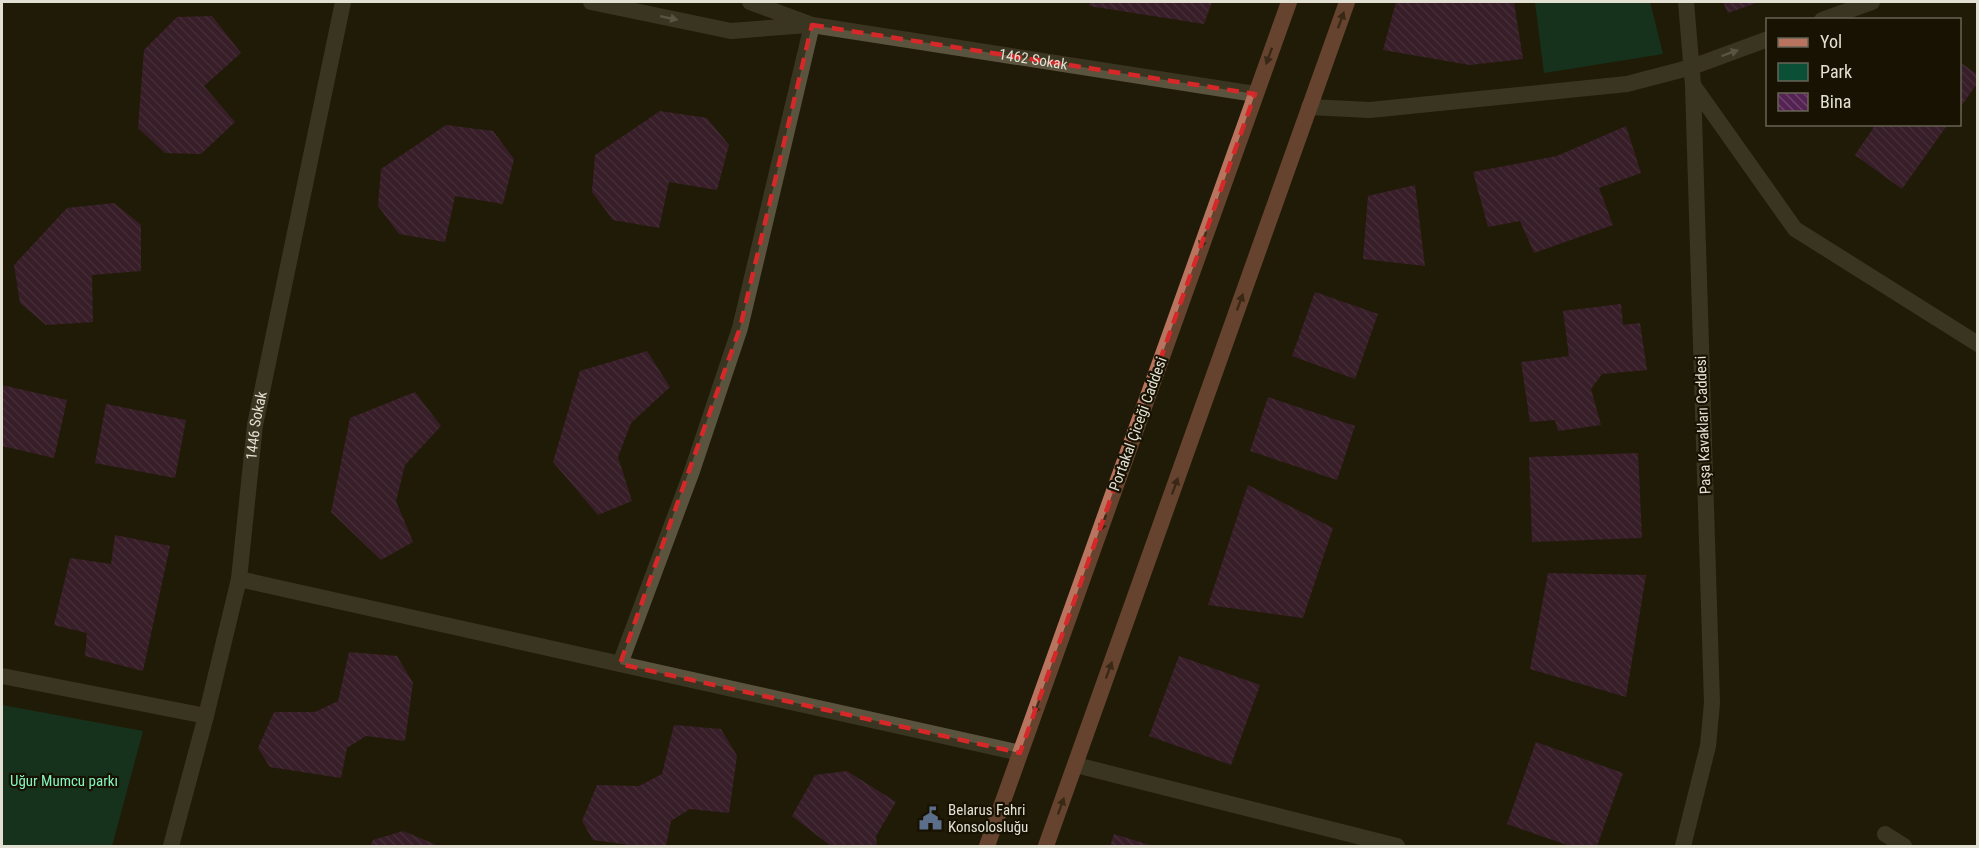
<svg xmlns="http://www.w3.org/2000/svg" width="1979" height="848" font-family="'Roboto Condensed',sans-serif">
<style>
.green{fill:#0a4f36}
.building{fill:url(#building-back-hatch)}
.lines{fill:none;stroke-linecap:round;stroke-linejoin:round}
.service{stroke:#5a543f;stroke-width:16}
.minor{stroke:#5a543f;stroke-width:16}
.primary{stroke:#b9745f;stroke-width:16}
.oneway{fill:#9e9a89}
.oneway2{fill:#583927}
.marked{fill:none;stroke:#d62828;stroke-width:4.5;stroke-dasharray:12 8;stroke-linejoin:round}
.labels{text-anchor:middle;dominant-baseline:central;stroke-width:4.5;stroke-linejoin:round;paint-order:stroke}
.street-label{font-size:15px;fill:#e2dfd3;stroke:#171202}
.park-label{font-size:15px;fill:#82f5c1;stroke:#171202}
.poi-label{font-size:15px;fill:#e2dfd3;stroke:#171202;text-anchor:start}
</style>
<defs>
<pattern id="building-back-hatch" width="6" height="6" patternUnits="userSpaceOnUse" patternTransform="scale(1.5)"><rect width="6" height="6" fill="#552353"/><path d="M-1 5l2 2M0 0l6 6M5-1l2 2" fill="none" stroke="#6d426b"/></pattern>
</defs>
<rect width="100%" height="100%" fill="#201b08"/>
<path class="green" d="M 1535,2 L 1650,2 L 1663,54 L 1544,73 Z
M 2,705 L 143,731 L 112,846 L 2,846 Z"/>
<path class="building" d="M 1090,2 L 1212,2 L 1204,24 L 1089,6 Z
M 1396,2 L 1514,2 L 1523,59 L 1470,65 L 1383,50 Z
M 1723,2 L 1759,2 L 1728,13 Z
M 212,16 L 241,53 L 204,86 L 235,122 L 201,154 L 165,153 L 138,128 L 144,50 L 177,17 Z
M 1960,62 L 1978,75 L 1978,82 L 1960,108 Z
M 660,111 L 707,118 L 729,145 L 717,190 L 669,182 L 659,228 L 613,220 L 592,192 L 595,155 Z
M 1876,124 L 1948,124 L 1902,189 L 1855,155 Z
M 446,125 L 493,131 L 514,159 L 503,204 L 455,196 L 445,242 L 399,234 L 378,206 L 381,169 Z
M 1626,126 L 1641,173 L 1599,188 L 1613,225 L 1534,253 L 1520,221 L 1488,227 L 1473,172 L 1557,156 Z
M 1415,185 L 1425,266 L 1363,259 L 1368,196 Z
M 114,203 L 141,225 L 141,271 L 92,275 L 93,322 L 46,325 L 20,303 L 14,265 L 67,208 Z
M 1315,292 L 1378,314 L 1355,379 L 1292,356 Z
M 1621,304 L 1623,325 L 1640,323 L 1647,370 L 1602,374 L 1591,389 L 1601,425 L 1558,431 L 1555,420 L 1530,422 L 1521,362 L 1569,356 L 1563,311 Z
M 647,351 L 670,387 L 631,423 L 618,457 L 632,501 L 598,515 L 553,462 L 580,371 Z
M 2,385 L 67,400 L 54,458 L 2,446 Z
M 415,392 L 441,426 L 405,465 L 396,501 L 413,542 L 381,560 L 331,512 L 350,418 Z
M 1268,397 L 1355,426 L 1337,480 L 1250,451 Z
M 106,404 L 186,420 L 175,478 L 95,463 Z
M 1638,453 L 1642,538 L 1532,542 L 1529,457 Z
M 1248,485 L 1333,528 L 1303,618 L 1208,605 Z
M 115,535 L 170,546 L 143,671 L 85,656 L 87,633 L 54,625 L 70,558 L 111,564 Z
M 1548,573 L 1646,575 L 1626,697 L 1530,669 Z
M 349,652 L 397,656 L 413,683 L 405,741 L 366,736 L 347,748 L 341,778 L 270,767 L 258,748 L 274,712 L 315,712 L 338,701 Z
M 1179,656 L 1260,685 L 1231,765 L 1149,736 Z
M 674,725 L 721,729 L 737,756 L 729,813 L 690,809 L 671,821 L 666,846 L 638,846 L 593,840 L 582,821 L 597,785 L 639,786 L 662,774 Z
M 1536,742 L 1623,773 L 1597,846 L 1570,846 L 1507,824 Z
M 847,771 L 896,802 L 876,836 L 877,846 L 831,846 L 792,816 L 815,775 Z
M 403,831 L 439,846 L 370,846 L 373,840 Z
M 1114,834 L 1153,846 L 1110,846 Z"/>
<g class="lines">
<path class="service" d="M 1693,85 L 1795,229 L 1978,344
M 1885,834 L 1904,846"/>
<g class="minor">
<path d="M 591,2 L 731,31 L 808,25"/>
<path id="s1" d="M 750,2 L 812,25 L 1255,94"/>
<path d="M 1822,20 L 1872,2"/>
<path d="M 1309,107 L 1370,110 L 1627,84 L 1692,67 L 1768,39"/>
<path d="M 239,579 L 1020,753"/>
<path d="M 620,664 L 692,471 L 740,328 L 812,25"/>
<path d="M 2,676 L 206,716"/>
<path d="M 1076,765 L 1397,846"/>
<path id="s2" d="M 171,846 L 206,716 L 239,579 L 255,425 L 343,2"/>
<path d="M 1683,846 L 1708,746 L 1712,703 L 1693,85 L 1686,2"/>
</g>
<path class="primary" d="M 987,846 L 1289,2
M 1046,846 L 1347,2"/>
</g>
<defs><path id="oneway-solid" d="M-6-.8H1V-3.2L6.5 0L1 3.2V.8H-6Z" transform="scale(1.5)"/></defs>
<g class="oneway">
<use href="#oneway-solid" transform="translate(669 18) rotate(12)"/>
<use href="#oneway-solid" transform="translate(1730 53) rotate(-20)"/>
</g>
<g class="oneway2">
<use href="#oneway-solid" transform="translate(1341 20) rotate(-70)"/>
<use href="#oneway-solid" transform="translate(1269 56) rotate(110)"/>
<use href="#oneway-solid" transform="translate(1203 240) rotate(110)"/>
<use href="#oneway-solid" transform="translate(1240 302) rotate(-70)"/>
<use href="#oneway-solid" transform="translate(1175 486) rotate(-70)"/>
<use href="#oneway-solid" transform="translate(1103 523) rotate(110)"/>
<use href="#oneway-solid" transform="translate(1109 670) rotate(-70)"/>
<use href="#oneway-solid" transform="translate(1037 706) rotate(110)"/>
<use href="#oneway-solid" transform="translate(1061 806) rotate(-70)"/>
</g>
<path d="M0 0H1979V848H0ZM 812,25 L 1255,94 L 1020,753 L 620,664 L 740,328 Z" fill="#201b08" fill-opacity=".55" fill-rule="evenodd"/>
<path class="marked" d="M 812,25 L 1255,94 L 1020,753 L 620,664 L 740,328 Z"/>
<defs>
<symbol id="civic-bare" viewBox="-9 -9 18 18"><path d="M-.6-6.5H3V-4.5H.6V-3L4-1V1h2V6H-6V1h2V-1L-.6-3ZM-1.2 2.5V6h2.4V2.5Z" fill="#5c6f8a" stroke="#171202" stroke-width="2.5" paint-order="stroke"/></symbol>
</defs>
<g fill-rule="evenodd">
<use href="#civic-bare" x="914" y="802" width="33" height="33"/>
</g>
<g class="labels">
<g class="street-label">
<text stroke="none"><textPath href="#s1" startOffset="290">1462 Sokak</textPath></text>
<text transform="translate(1138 424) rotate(-70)">Portakal Çiceği Caddesi</text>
<text stroke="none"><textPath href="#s2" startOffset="430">1446 Sokak</textPath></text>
<text transform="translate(1703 425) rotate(-92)">Paşa Kavakları Caddesi</text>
</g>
<g class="park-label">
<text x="64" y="781">Uğur Mumcu parkı</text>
</g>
<g class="poi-label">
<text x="948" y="810">Belarus Fahri<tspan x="948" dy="17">Konsolosluğu</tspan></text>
</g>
</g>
<rect width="1979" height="848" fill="none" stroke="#e2dfd3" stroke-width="6"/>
<rect x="1766" y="18" width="195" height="108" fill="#171202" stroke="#686456" stroke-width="1.5"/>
<rect x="1778" y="38" width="30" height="9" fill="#b9745f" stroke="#686456" stroke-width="1.5"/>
<text x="1820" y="48" font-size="18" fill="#e2dfd3">Yol</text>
<rect x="1778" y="63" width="30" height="18" fill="#0a4f36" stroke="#686456" stroke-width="1.5"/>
<text x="1820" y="78" font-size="18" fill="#e2dfd3">Park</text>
<rect x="1778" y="93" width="30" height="18" fill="url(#building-back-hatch)" stroke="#686456" stroke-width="1.5"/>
<text x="1820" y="108" font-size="18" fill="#e2dfd3">Bina</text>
</svg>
